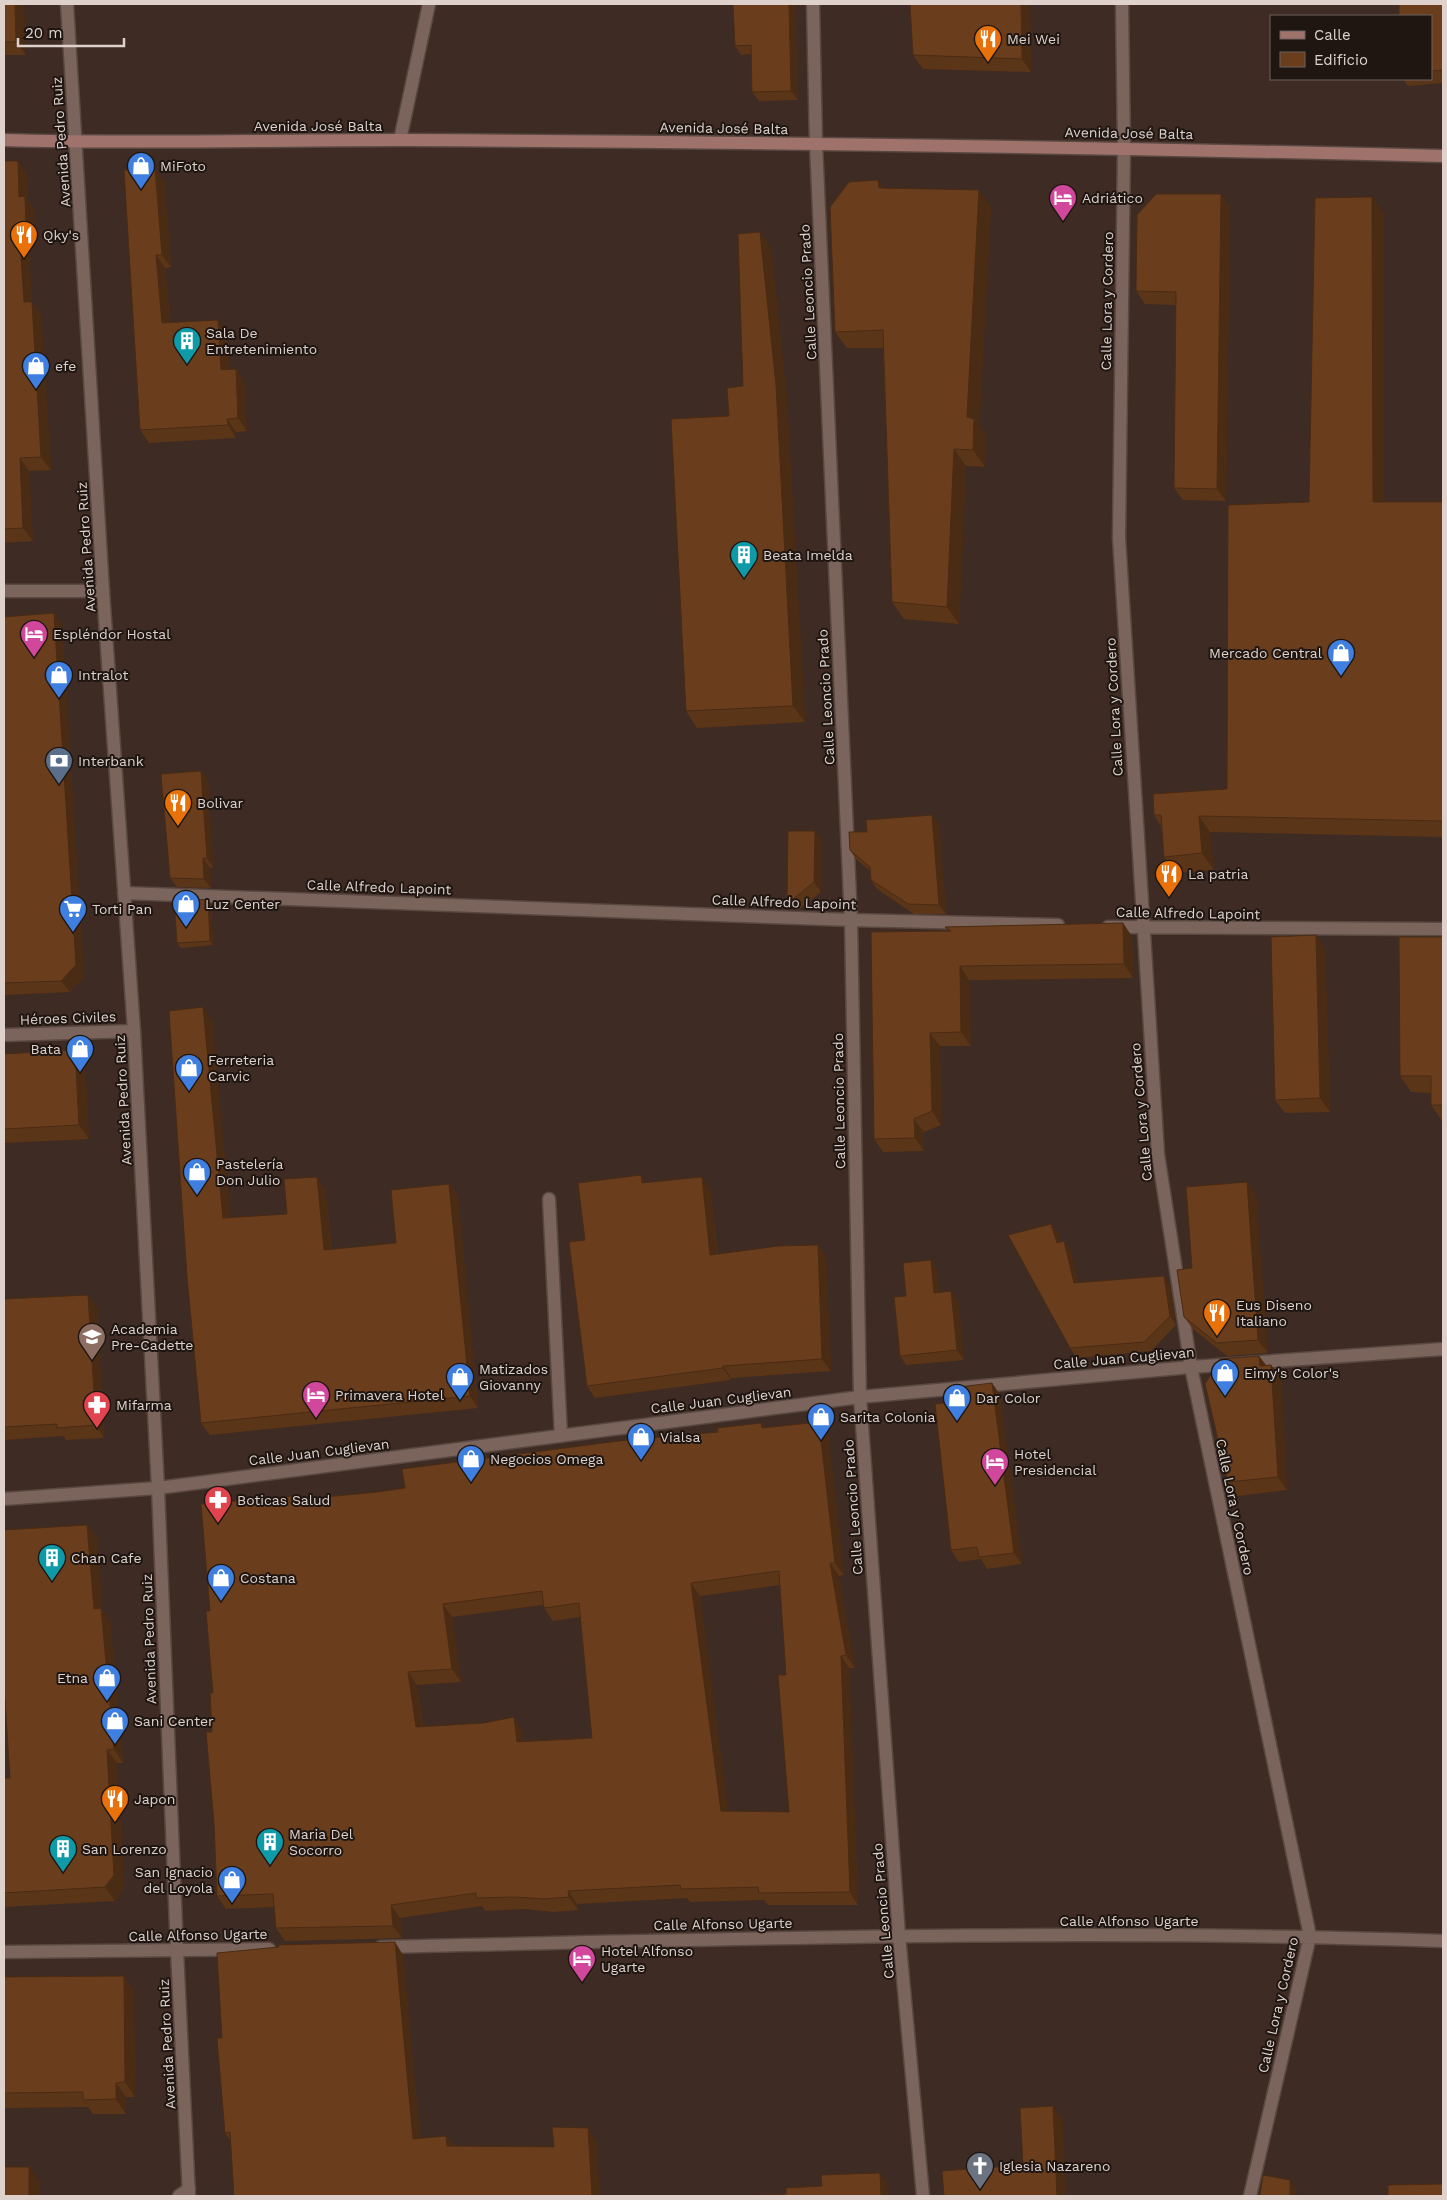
<svg xmlns="http://www.w3.org/2000/svg" width="1447" height="2200" font-family="'Work Sans',sans-serif">
<style>
.lines{fill:none;stroke-linecap:round;stroke-linejoin:round}
.service-casing{stroke:#584841;stroke-width:15}
.minor-casing{stroke:#584841;stroke-width:15}
.tertiary-casing{stroke:#584841;stroke-width:15}
.secondary-casing{stroke:#584841;stroke-width:15}
.service{stroke:#7b645b;stroke-width:12}
.minor{stroke:#7b645b;stroke-width:12}
.tertiary{stroke:#7b645b;stroke-width:12}
.secondary{stroke:#9f736c;stroke-width:12}
.wall{fill:#5b3518;fill-rule:evenodd}
.shaded-wall{fill:#4a2b14}
.building{fill:#6a3e1c;stroke:#4a2b14;fill-rule:evenodd}
.labels{text-anchor:middle;dominant-baseline:central;stroke-width:4;stroke-linejoin:round;paint-order:stroke}
.poi-label{font-size:14px;fill:#dfd2cd;stroke:#1f1612;text-anchor:start}
.street-label{font-size:14px;fill:#dfd2cd;stroke:#1f1612}
</style>
<rect width="100%" height="100%" fill="#3e2b23"/>
<g class="lines">
<defs>
<path id="service" d="M 549,1199 L 561,1436
M 179,2196 L 189,2189"/>
<path id="minor" d="M 813,4 L 816,144 L 851,920 L 860,1397 L 899,1935 L 923,2196
M 1122,4 L 1124,148 L 1119,538 L 1158,1154 L 1191,1367 L 1310,1936 L 1250,2196
M 400,140 L 429,4
M 4,591 L 103,591
M 124,893 L 851,920 L 1058,925
M 1108,927 L 1443,929
M 4,1035 L 134,1031
M 4,1499 L 158,1488 L 860,1397 L 1191,1367 L 1443,1349
M 381,1947 C 735,1939 1089,1928 1443,1941
M 4,1952 L 269,1949"/>
<path id="tertiary" d="M 67,4 L 103,591 L 134,1031 L 158,1488 L 177,1951 L 189,2196"/>
<path id="secondary" d="M 4,140 C 136,144 269,140 402,140 C 749,142 1096,147 1443,156"/>
</defs>
<use href="#service" class="service-casing"/>
<use href="#minor" class="minor-casing"/>
<use href="#tertiary" class="tertiary-casing"/>
<use href="#secondary" class="secondary-casing"/>
<use href="#service" class="service"/>
<use href="#minor" class="minor"/>
<use href="#tertiary" class="tertiary"/>
<use href="#secondary" class="secondary"/>
</g>
<path class="wall" d="M 4,4 L 26,55 L 4,55 Z
M 733,4 L 794,4 L 795,6 L 798,100 L 759,101 L 752,92 L 751,54 L 741,55 L 735,46 Z
M 910,4 L 1030,4 L 1031,72 L 923,69 L 913,55 Z
M 1443,4 L 1443,83 L 1408,86 L 1403,79 L 1431,79 L 1431,16 Z
M 4,161 L 27,174 L 28,201 L 34,209 L 35,238 L 28,239 L 32,302 L 41,315 L 51,470 L 29,471 L 33,541 L 4,543 Z
M 124,170 L 164,181 L 171,267 L 165,268 L 170,323 L 227,332 L 229,369 L 236,369 L 244,382 L 247,431 L 236,432 L 236,438 L 149,443 L 140,430 Z
M 884,188 L 991,207 L 979,427 L 986,436 L 985,467 L 966,466 L 959,624 L 904,619 L 892,602 L 883,348 L 847,348 L 835,332 Z
M 1221,194 L 1230,207 L 1226,501 L 1183,500 L 1174,488 L 1176,305 L 1145,304 L 1136,291 Z
M 1384,214 L 1384,502 L 1443,502 L 1443,837 L 1210,832 L 1214,870 L 1175,873 L 1164,857 L 1161,826 L 1154,815 L 1227,789 L 1309,502 Z
M 760,232 L 771,249 L 787,401 L 805,722 L 697,728 L 686,711 L 729,416 L 743,386 Z
M 4,617 L 62,625 L 84,977 L 70,992 L 4,995 Z
M 208,780 L 213,867 L 210,868 L 211,888 L 177,887 L 170,878 Z
M 939,824 L 946,914 L 914,914 L 877,889 L 871,880 L 870,871 L 856,859 L 850,850 L 867,832 Z
M 815,831 L 822,841 L 821,892 L 798,910 L 794,910 L 787,900 Z
M 208,900 L 211,904 L 213,945 L 181,948 L 177,943 Z
M 1123,923 L 1132,937 L 1133,978 L 969,980 L 971,1046 L 940,1046 L 941,1125 L 924,1132 L 924,1151 L 883,1152 L 874,1139 L 948,931 L 945,927 Z
M 1316,935 L 1325,949 L 1330,1112 L 1285,1113 L 1275,1100 Z
M 1443,937 L 1443,1121 L 1442,1121 L 1431,1105 L 1431,1093 L 1411,1092 L 1400,1076 Z
M 212,1020 L 230,1218 L 287,1214 L 325,1189 L 332,1250 L 396,1243 L 449,1184 L 458,1196 L 478,1408 L 210,1435 L 201,1423 Z
M 4,1054 L 85,1063 L 89,1139 L 4,1143 Z
M 641,1175 L 646,1183 L 710,1189 L 718,1254 L 818,1245 L 826,1257 L 831,1371 L 731,1378 L 731,1380 L 595,1398 L 587,1386 L 585,1240 Z
M 1247,1182 L 1256,1196 L 1268,1353 L 1227,1356 L 1194,1330 L 1184,1317 Z
M 1058,1233 L 1060,1242 L 1064,1241 L 1070,1250 L 1078,1283 L 1170,1285 L 1176,1325 L 1151,1351 L 1077,1358 L 1070,1348 Z
M 937,1269 L 939,1292 L 958,1300 L 964,1360 L 906,1365 L 900,1356 L 906,1296 Z
M 4,1299 L 97,1308 L 104,1438 L 66,1440 L 64,1436 L 4,1440 Z
M 1259,1356 L 1266,1365 L 1271,1365 L 1281,1378 L 1287,1490 L 1238,1496 L 1228,1482 Z
M 992,1383 L 1000,1395 L 1022,1564 L 987,1569 L 981,1559 L 959,1562 L 951,1550 L 961,1401 Z
M 819,1422 L 828,1434 L 844,1575 L 839,1576 L 855,1668 L 849,1668 L 858,1905 L 768,1905 L 764,1900 L 690,1902 L 687,1898 L 577,1904 L 578,1910 L 553,1912 L 524,1909 L 485,1911 L 482,1906 L 400,1918 L 402,1938 L 285,1941 L 276,1928 L 274,1907 L 226,1909 L 217,1896 L 212,1732 L 213,1693 L 297,1499 L 378,1492 L 405,1488 L 761,1423 L 764,1428 ZM 780,1585 L 786,1675 L 789,1812 L 728,1811 L 700,1596 ZM 543,1605 L 544,1608 L 553,1621 L 580,1617 L 592,1738 L 524,1741 L 522,1730 L 423,1726 L 417,1685 L 461,1682 L 452,1617 Z
M 87,1525 L 97,1538 L 102,1610 L 110,1621 L 123,1763 L 117,1763 L 124,1888 L 115,1901 L 4,1907 L 4,1778 L 10,1778 Z
M 403,1955 L 420,2138 L 446,2136 L 454,2147 L 554,2147 L 596,2140 L 600,2196 L 231,2141 L 225,2133 L 222,2038 Z
M 124,1976 L 134,1991 L 135,2097 L 126,2097 L 126,2114 L 93,2114 L 88,2107 L 4,2108 L 4,1977 Z"/>
<path class="shaded-wall" d="M 15,4 L 24,4 L 26,55 L 16,42 Z
M 789,4 L 794,4 L 795,6 L 798,100 L 791,91 Z
M 1021,4 L 1030,4 L 1031,72 L 1022,59 Z
M 18,161 L 27,174 L 28,201 L 34,209 L 35,238 L 26,225 L 19,197 Z
M 155,168 L 164,181 L 171,267 L 162,255 Z
M 878,180 L 890,197 L 879,188 Z
M 979,190 L 991,207 L 979,427 L 986,436 L 985,467 L 973,450 L 967,417 Z
M 1221,194 L 1230,207 L 1226,501 L 1217,489 Z
M 1372,197 L 1384,214 L 1384,518 L 1373,502 Z
M 19,226 L 28,239 L 32,302 L 41,315 L 51,470 L 41,457 L 24,302 Z
M 760,232 L 771,249 L 787,401 L 805,722 L 793,706 Z
M 156,255 L 165,268 L 171,336 L 162,323 Z
M 218,320 L 227,332 L 230,382 L 221,370 Z
M 236,369 L 244,382 L 247,431 L 238,418 Z
M 227,419 L 236,432 L 236,438 L 228,425 Z
M 954,449 L 966,466 L 959,624 L 947,607 Z
M 20,458 L 29,471 L 33,541 L 23,528 Z
M 54,613 L 62,625 L 84,977 L 70,992 L 61,981 Z
M 201,771 L 208,780 L 213,867 L 207,858 Z
M 932,815 L 939,824 L 946,914 L 939,905 Z
M 1199,816 L 1210,832 L 1214,870 L 1202,853 Z
M 815,831 L 822,841 L 821,892 L 814,882 Z
M 203,858 L 210,868 L 211,888 L 204,879 Z
M 208,900 L 211,904 L 213,945 L 210,941 Z
M 1123,923 L 1132,937 L 1133,978 L 1124,964 Z
M 1316,935 L 1325,949 L 1330,1112 L 1320,1098 Z
M 960,966 L 969,980 L 971,1046 L 961,1032 Z
M 203,1007 L 212,1020 L 232,1230 L 223,1218 Z
M 930,1033 L 940,1046 L 941,1125 L 932,1111 Z
M 75,1050 L 85,1063 L 89,1139 L 79,1125 Z
M 914,1119 L 924,1132 L 924,1151 L 915,1138 Z
M 641,1175 L 649,1188 L 642,1183 Z
M 317,1177 L 325,1189 L 333,1263 L 324,1250 Z
M 702,1177 L 710,1189 L 719,1267 L 710,1255 Z
M 1247,1182 L 1256,1196 L 1268,1353 L 1258,1340 Z
M 449,1184 L 458,1196 L 478,1408 L 470,1396 Z
M 1051,1224 L 1058,1233 L 1063,1253 L 1057,1243 Z
M 1064,1241 L 1070,1250 L 1080,1293 L 1074,1283 Z
M 818,1245 L 826,1257 L 831,1371 L 822,1359 Z
M 931,1260 L 937,1269 L 940,1302 L 934,1293 Z
M 1164,1276 L 1170,1285 L 1176,1325 L 1170,1316 Z
M 951,1291 L 958,1300 L 964,1360 L 957,1350 Z
M 88,1295 L 97,1308 L 104,1438 L 96,1425 Z
M 1259,1356 L 1269,1370 L 1260,1366 Z
M 1271,1365 L 1281,1378 L 1287,1490 L 1278,1477 Z
M 723,1366 L 731,1378 L 731,1380 L 723,1368 Z
M 992,1383 L 1000,1395 L 1022,1564 L 1014,1553 Z
M 819,1422 L 828,1434 L 844,1575 L 835,1563 Z
M 87,1525 L 97,1538 L 102,1610 L 110,1621 L 123,1763 L 114,1749 L 94,1609 Z
M 830,1563 L 839,1576 L 855,1668 L 846,1655 Z
M 691,1583 L 700,1596 L 730,1824 L 721,1811 Z
M 443,1604 L 452,1617 L 461,1682 L 452,1669 Z
M 841,1656 L 849,1668 L 858,1905 L 850,1892 Z
M 408,1672 L 417,1685 L 424,1739 L 416,1727 Z
M 514,1717 L 522,1730 L 526,1754 L 517,1742 Z
M 107,1750 L 117,1763 L 124,1888 L 115,1901 L 105,1887 Z
M 568,1891 L 577,1904 L 578,1910 L 569,1897 Z
M 391,1905 L 400,1918 L 402,1938 L 393,1926 Z
M 395,1942 L 403,1955 L 421,2151 L 413,2139 Z
M 124,1976 L 134,1991 L 135,2097 L 125,2082 Z
M 116,2083 L 126,2097 L 126,2114 L 116,2099 Z
M 1053,2106 L 1063,2120 L 1066,2196 L 1057,2196 Z
M 588,2128 L 596,2140 L 600,2196 L 592,2196 Z
M 446,2136 L 455,2148 L 447,2146 Z
M 29,2167 L 40,2182 L 40,2196 L 29,2196 Z
M 880,2173 L 888,2185 L 889,2196 L 881,2196 Z
M 1290,2180 L 1297,2190 L 1296,2196 L 1290,2196 Z"/>
<path class="building" d="M 4,4 L 15,4 L 16,42 L 4,42 Z
M 733,4 L 789,4 L 791,91 L 752,92 L 751,45 L 735,46 Z
M 910,4 L 1021,4 L 1022,59 L 913,55 Z
M 1399,4 L 1443,4 L 1443,70 L 1431,71 L 1431,16 L 1399,16 Z
M 4,161 L 18,161 L 19,197 L 25,196 L 26,225 L 19,226 L 24,302 L 32,302 L 41,457 L 20,458 L 23,528 L 4,529 Z
M 155,168 L 162,255 L 156,255 L 162,323 L 218,320 L 221,370 L 236,369 L 238,418 L 227,419 L 228,425 L 140,430 L 124,170 Z
M 878,180 L 879,188 L 979,190 L 967,417 L 974,419 L 973,450 L 954,449 L 947,607 L 892,602 L 883,330 L 835,332 L 830,207 L 849,182 Z
M 1156,194 L 1221,194 L 1217,489 L 1174,488 L 1176,292 L 1136,291 L 1137,215 Z
M 1372,197 L 1373,502 L 1443,502 L 1443,821 L 1199,816 L 1202,853 L 1164,857 L 1161,815 L 1154,815 L 1153,794 L 1227,789 L 1228,505 L 1309,502 L 1315,198 Z
M 760,232 L 776,385 L 793,706 L 686,711 L 671,419 L 729,416 L 727,388 L 743,386 L 738,234 Z
M 54,613 L 76,965 L 61,981 L 4,983 L 4,617 Z
M 201,771 L 207,858 L 203,858 L 204,879 L 170,878 L 161,774 Z
M 932,815 L 939,905 L 908,904 L 871,880 L 870,867 L 850,850 L 849,832 L 867,832 L 866,820 Z
M 788,831 L 815,831 L 814,882 L 791,901 L 787,900 Z
M 174,898 L 208,900 L 210,941 L 177,943 Z
M 1123,923 L 1124,964 L 960,966 L 961,1032 L 930,1033 L 932,1111 L 914,1119 L 915,1138 L 874,1139 L 871,932 L 951,931 L 945,927 Z
M 1316,935 L 1320,1098 L 1275,1100 L 1271,937 Z
M 1399,937 L 1443,937 L 1443,1105 L 1431,1105 L 1431,1076 L 1400,1076 Z
M 203,1007 L 223,1218 L 287,1214 L 284,1179 L 317,1177 L 324,1250 L 396,1243 L 391,1190 L 449,1184 L 470,1396 L 201,1423 L 187,1277 L 169,1011 Z
M 75,1050 L 79,1125 L 4,1129 L 4,1054 Z
M 641,1175 L 642,1183 L 702,1177 L 710,1255 L 779,1246 L 818,1245 L 822,1359 L 723,1366 L 723,1368 L 587,1386 L 569,1242 L 585,1240 L 578,1183 Z
M 1247,1182 L 1258,1340 L 1217,1343 L 1184,1317 L 1177,1270 L 1192,1268 L 1186,1187 Z
M 1051,1224 L 1057,1243 L 1064,1241 L 1074,1283 L 1164,1276 L 1170,1316 L 1144,1342 L 1070,1348 L 1008,1235 Z
M 931,1260 L 934,1293 L 951,1291 L 957,1350 L 900,1356 L 894,1297 L 906,1296 L 903,1263 Z
M 88,1295 L 96,1425 L 57,1428 L 57,1424 L 4,1427 L 4,1299 Z
M 1259,1356 L 1260,1366 L 1271,1365 L 1278,1477 L 1228,1482 L 1205,1384 L 1220,1359 Z
M 992,1383 L 1014,1553 L 979,1557 L 977,1547 L 951,1550 L 935,1404 L 961,1401 L 959,1387 Z
M 819,1422 L 835,1563 L 830,1563 L 846,1655 L 841,1656 L 850,1892 L 759,1893 L 758,1887 L 681,1889 L 680,1885 L 568,1891 L 569,1897 L 544,1899 L 515,1897 L 476,1898 L 476,1893 L 391,1905 L 393,1926 L 276,1928 L 273,1894 L 217,1896 L 214,1823 L 206,1732 L 212,1732 L 210,1693 L 213,1693 L 206,1611 L 210,1611 L 201,1504 L 294,1496 L 294,1500 L 378,1492 L 405,1488 L 402,1469 L 619,1441 L 718,1432 L 717,1428 L 761,1423 L 762,1428 ZM 779,1571 L 786,1675 L 778,1675 L 789,1812 L 721,1811 L 691,1583 ZM 542,1591 L 544,1608 L 579,1603 L 592,1738 L 517,1742 L 514,1717 L 484,1723 L 416,1727 L 408,1672 L 452,1669 L 443,1604 Z
M 87,1525 L 94,1609 L 101,1608 L 114,1749 L 107,1750 L 114,1875 L 105,1887 L 4,1893 L 4,1778 L 10,1778 L 4,1683 L 4,1530 Z
M 395,1942 L 413,2139 L 446,2136 L 447,2146 L 554,2147 L 552,2127 L 588,2128 L 592,2196 L 234,2196 L 230,2132 L 225,2133 L 217,2038 L 222,2038 L 217,1953 L 279,1947 L 278,1945 Z
M 124,1976 L 125,2082 L 116,2083 L 116,2099 L 83,2100 L 83,2092 L 4,2093 L 4,1977 Z
M 1053,2106 L 1057,2196 L 944,2196 L 942,2171 L 1023,2165 L 1020,2108 Z
M 4,2167 L 29,2167 L 29,2196 L 4,2196 Z
M 880,2173 L 881,2196 L 742,2196 L 786,2194 L 786,2188 L 822,2186 L 821,2175 Z
M 1263,2175 L 1290,2180 L 1290,2196 L 1260,2196 Z
M 1443,2184 L 1443,2196 L 1388,2196 L 1388,2185 Z"/>
<defs>
<symbol id="restaurant-pin" viewBox="-11 -11 22 30"><path d="M0 17L-7.5 6A9.5 9.5 0 1 1 7.5 6Z" fill="#e8710a" stroke="#1f1612"/><path d="M-5-6h1v4h1v-4h1v4h1v-4h1v5L-1.5 .5V6h-2V.5L-5-1ZM5-6V6H3V1.5H1.5Q1.5-4 5-6Z" fill="#fff"/></symbol>
<symbol id="shop-pin" viewBox="-11 -11 22 30"><path d="M0 17L-7.5 6A9.5 9.5 0 1 1 7.5 6Z" fill="#3f7fe0" stroke="#1f1612"/><path d="M-5-2.5h2.3a2.7 3.5 0 0 1 5.4 0H5L5.5 6h-11ZM-1.5-2.5h3a1.5 2.3 0 0 0-3 0Z" fill="#fff"/></symbol>
<symbol id="hotel-pin" viewBox="-11 -11 22 30"><path d="M0 17L-7.5 6A9.5 9.5 0 1 1 7.5 6Z" fill="#d1479c" stroke="#1f1612"/><path d="M-6-4.5h1.5V1H6V5H4.5V3h-9V5H-6ZM-4 0a1.8 1.8 0 1 1 3.6 0ZM.5 0V-2.5h3Q6-2.5 6 0Z" fill="#fff"/></symbol>
<symbol id="building-pin" viewBox="-11 -11 22 30"><path d="M0 17L-7.5 6A9.5 9.5 0 1 1 7.5 6Z" fill="#0f9aa8" stroke="#1f1612"/><path d="M-4-6H4V6H1V3H-1V6H-4ZM-2.5-4.3h1.7v1.8h-1.7ZM.8-4.3h1.7v1.8H.8ZM-2.5-1h1.7V.8h-1.7ZM.8-1h1.7V.8H.8Z" fill="#fff"/></symbol>
<symbol id="bank-pin" viewBox="-11 -11 22 30"><path d="M0 17L-7.5 6A9.5 9.5 0 1 1 7.5 6Z" fill="#5c6f8a" stroke="#1f1612"/><path d="M-6-4H6V4H-6ZM0-2.3a2.3 2.3 0 1 0 0 4.6a2.3 2.3 0 1 0 0-4.6Z" fill="#fff"/></symbol>
<symbol id="supermarket-pin" viewBox="-11 -11 22 30"><path d="M0 17L-7.5 6A9.5 9.5 0 1 1 7.5 6Z" fill="#3f7fe0" stroke="#1f1612"/><path d="M-6-5.5h2.5l.6 2H6L4.5 2H-2.5L-4.4-4H-6ZM-1.5 3.2a1.3 1.3 0 1 0 .1 0ZM3 3.2a1.3 1.3 0 1 0 .1 0Z" fill="#fff"/></symbol>
<symbol id="school-pin" viewBox="-11 -11 22 30"><path d="M0 17L-7.5 6A9.5 9.5 0 1 1 7.5 6Z" fill="#8d6e63" stroke="#1f1612"/><path d="M0-5L7-2L0 1L-7-2ZM-4 1L0 2.5L4 1V4Q0 6-4 4Z" fill="#fff"/></symbol>
<symbol id="pharmacy-pin" viewBox="-11 -11 22 30"><path d="M0 17L-7.5 6A9.5 9.5 0 1 1 7.5 6Z" fill="#e0444e" stroke="#1f1612"/><path d="M-2-6h4v4h4v4h-4v4h-4v-4h-4v-4h4Z" fill="#fff"/></symbol>
<symbol id="church-pin" viewBox="-11 -11 22 30"><path d="M0 17L-7.5 6A9.5 9.5 0 1 1 7.5 6Z" fill="#6b7280" stroke="#1f1612"/><path d="M-1.2-6h2.4v3.5h3.3v2.4h-3.3V6h-2.4V-.1h-3.3v-2.4h3.3Z" fill="#fff"/></symbol>
</defs>
<g fill-rule="evenodd">
<use href="#restaurant-pin" x="972" y="23" width="32" height="43"/>
<use href="#shop-pin" x="125" y="150" width="32" height="43"/>
<use href="#hotel-pin" x="1047" y="182" width="32" height="43"/>
<use href="#restaurant-pin" x="8" y="219" width="32" height="43"/>
<use href="#building-pin" x="171" y="325" width="32" height="43"/>
<use href="#shop-pin" x="20" y="350" width="32" height="43"/>
<use href="#building-pin" x="728" y="539" width="32" height="43"/>
<use href="#hotel-pin" x="18" y="618" width="32" height="43"/>
<use href="#shop-pin" x="1325" y="637" width="32" height="43"/>
<use href="#shop-pin" x="43" y="659" width="32" height="43"/>
<use href="#bank-pin" x="43" y="745" width="32" height="43"/>
<use href="#restaurant-pin" x="162" y="787" width="32" height="43"/>
<use href="#restaurant-pin" x="1153" y="858" width="32" height="43"/>
<use href="#shop-pin" x="170" y="888" width="32" height="43"/>
<use href="#supermarket-pin" x="57" y="893" width="32" height="43"/>
<use href="#shop-pin" x="64" y="1033" width="32" height="43"/>
<use href="#shop-pin" x="173" y="1052" width="32" height="43"/>
<use href="#shop-pin" x="181" y="1156" width="32" height="43"/>
<use href="#restaurant-pin" x="1201" y="1297" width="32" height="43"/>
<use href="#school-pin" x="76" y="1321" width="32" height="43"/>
<use href="#shop-pin" x="1209" y="1357" width="32" height="43"/>
<use href="#shop-pin" x="444" y="1361" width="32" height="43"/>
<use href="#hotel-pin" x="300" y="1379" width="32" height="43"/>
<use href="#shop-pin" x="941" y="1382" width="32" height="43"/>
<use href="#pharmacy-pin" x="81" y="1389" width="32" height="43"/>
<use href="#shop-pin" x="805" y="1401" width="32" height="43"/>
<use href="#shop-pin" x="625" y="1421" width="32" height="43"/>
<use href="#shop-pin" x="455" y="1443" width="32" height="43"/>
<use href="#hotel-pin" x="979" y="1446" width="32" height="43"/>
<use href="#pharmacy-pin" x="202" y="1484" width="32" height="43"/>
<use href="#building-pin" x="36" y="1542" width="32" height="43"/>
<use href="#shop-pin" x="205" y="1562" width="32" height="43"/>
<use href="#shop-pin" x="91" y="1662" width="32" height="43"/>
<use href="#shop-pin" x="99" y="1705" width="32" height="43"/>
<use href="#restaurant-pin" x="99" y="1783" width="32" height="43"/>
<use href="#building-pin" x="254" y="1826" width="32" height="43"/>
<use href="#building-pin" x="47" y="1833" width="32" height="43"/>
<use href="#shop-pin" x="216" y="1864" width="32" height="43"/>
<use href="#hotel-pin" x="566" y="1943" width="32" height="43"/>
<use href="#church-pin" x="964" y="2150" width="32" height="43"/>
</g>
<g class="labels">
<g class="poi-label">
<text x="1007" y="39">Mei Wei</text>
<text x="160" y="166">MiFoto</text>
<text x="1082" y="198">Adriático</text>
<text x="43" y="235">Qky's</text>
<text x="206" y="333">Sala De<tspan x="206" dy="16">Entretenimiento</tspan></text>
<text x="55" y="366">efe</text>
<text x="763" y="555">Beata Imelda</text>
<text x="53" y="634">Espléndor Hostal</text>
<text x="1322" y="653" text-anchor="end">Mercado Central</text>
<text x="78" y="675">Intralot</text>
<text x="78" y="761">Interbank</text>
<text x="197" y="803">Bolivar</text>
<text x="1188" y="874">La patria</text>
<text x="205" y="904">Luz Center</text>
<text x="92" y="909">Torti Pan</text>
<text x="61" y="1049" text-anchor="end">Bata</text>
<text x="208" y="1060">Ferreteria<tspan x="208" dy="16">Carvic</tspan></text>
<text x="216" y="1164">Pastelería<tspan x="216" dy="16">Don Julio</tspan></text>
<text x="1236" y="1305">Eus Diseno<tspan x="1236" dy="16">Italiano</tspan></text>
<text x="111" y="1329">Academia<tspan x="111" dy="16">Pre-Cadette</tspan></text>
<text x="479" y="1369">Matizados<tspan x="479" dy="16">Giovanny</tspan></text>
<text x="1244" y="1373">Eimy's Color's</text>
<text x="335" y="1395">Primavera Hotel</text>
<text x="976" y="1398">Dar Color</text>
<text x="116" y="1405">Mifarma</text>
<text x="840" y="1417">Sarita Colonia</text>
<text x="660" y="1437">Vialsa</text>
<text x="1014" y="1454">Hotel<tspan x="1014" dy="16">Presidencial</tspan></text>
<text x="490" y="1459">Negocios Omega</text>
<text x="237" y="1500">Boticas Salud</text>
<text x="71" y="1558">Chan Cafe</text>
<text x="240" y="1578">Costana</text>
<text x="88" y="1678" text-anchor="end">Etna</text>
<text x="134" y="1721">Sani Center</text>
<text x="134" y="1799">Japon</text>
<text x="289" y="1834">Maria Del<tspan x="289" dy="16">Socorro</tspan></text>
<text x="82" y="1849">San Lorenzo</text>
<text x="213" y="1872" text-anchor="end">San Ignacio<tspan x="213" dy="16">del Loyola</tspan></text>
<text x="601" y="1951">Hotel Alfonso<tspan x="601" dy="16">Ugarte</tspan></text>
<text x="999" y="2166">Iglesia Nazareno</text>
</g>
<g class="street-label">
<text x="318" y="126">Avenida José Balta</text>
<text transform="translate(724 128) rotate(1)">Avenida José Balta</text>
<text transform="translate(1129 133) rotate(1)">Avenida José Balta</text>
<text transform="translate(61 142) rotate(-94)">Avenida Pedro Ruiz</text>
<text transform="translate(808 292) rotate(-93)">Calle Leoncio Prado</text>
<text transform="translate(1107 301) rotate(-89)">Calle Lora y Cordero</text>
<text transform="translate(86 547) rotate(-94)">Avenida Pedro Ruiz</text>
<text transform="translate(826 697) rotate(-93)">Calle Leoncio Prado</text>
<text transform="translate(1114 707) rotate(-93)">Calle Lora y Cordero</text>
<text transform="translate(379 887) rotate(2)">Calle Alfredo Lapoint</text>
<text transform="translate(784 902) rotate(2)">Calle Alfredo Lapoint</text>
<text transform="translate(1188 913) rotate(1)">Calle Alfredo Lapoint</text>
<text transform="translate(68 1018) rotate(-2)">Héroes Civiles</text>
<text transform="translate(123 1100) rotate(-93)">Avenida Pedro Ruiz</text>
<text transform="translate(839 1101) rotate(-91)">Calle Leoncio Prado</text>
<text transform="translate(1141 1112) rotate(-95)">Calle Lora y Cordero</text>
<text transform="translate(1124 1358) rotate(-5)">Calle Juan Cuglievan</text>
<text transform="translate(721 1400) rotate(-7)">Calle Juan Cuglievan</text>
<text transform="translate(319 1452) rotate(-7)">Calle Juan Cuglievan</text>
<text transform="translate(853 1507) rotate(-94)">Calle Leoncio Prado</text>
<text transform="translate(1235 1507) rotate(78)">Calle Lora y Cordero</text>
<text transform="translate(149 1639) rotate(-92)">Avenida Pedro Ruiz</text>
<text transform="translate(883 1911) rotate(-95)">Calle Leoncio Prado</text>
<text x="1129" y="1921">Calle Alfonso Ugarte</text>
<text transform="translate(723 1924) rotate(-1)">Calle Alfonso Ugarte</text>
<text transform="translate(198 1935) rotate(-1)">Calle Alfonso Ugarte</text>
<text transform="translate(1278 2005) rotate(-77)">Calle Lora y Cordero</text>
<text transform="translate(167 2044) rotate(-93)">Avenida Pedro Ruiz</text>
</g>
</g>
<rect width="1447" height="2200" fill="none" stroke="#dfd2cd" stroke-width="10"/>
<rect x="1270" y="15" width="162" height="65" fill="#1f1612" stroke="#6c615d"/>
<rect x="1280" y="31" width="25" height="8" fill="#9f736c" stroke="#6c615d"/>
<text x="1314" y="40" font-size="15" fill="#dfd2cd">Calle</text>
<rect x="1280" y="52" width="25" height="15" fill="#6a3e1c" stroke="#6c615d"/>
<text x="1314" y="65" font-size="15" fill="#dfd2cd">Edificio</text>
<path d="M18 38v8h106v-8" fill="none" stroke="#dfd2cd" stroke-width="2.5"/>
<text x="25" y="38" font-size="15" fill="#dfd2cd" stroke="#1f1612" stroke-width="4" paint-order="stroke">20 m</text>
</svg>
